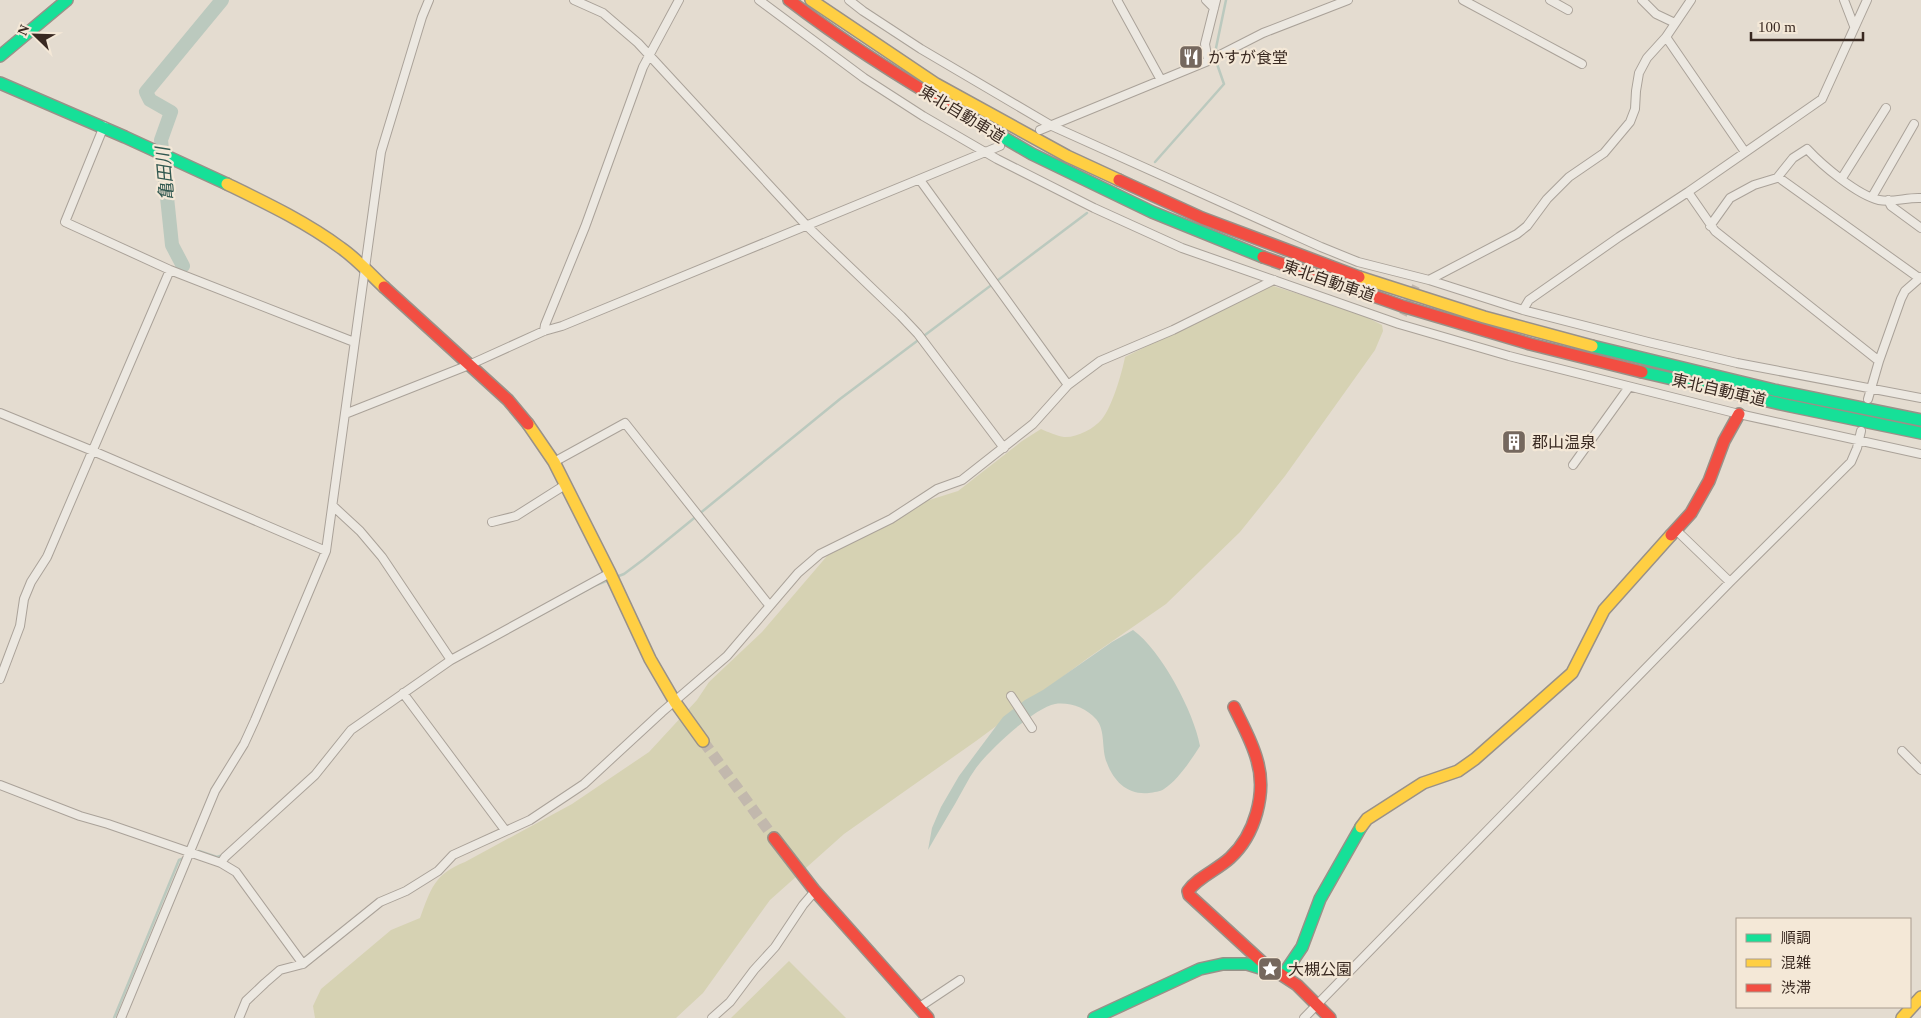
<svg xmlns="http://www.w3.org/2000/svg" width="1921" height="1018" font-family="'Times New Roman','Noto Sans JP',serif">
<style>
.green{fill:#d6d2b3}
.water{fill:#bbc9be}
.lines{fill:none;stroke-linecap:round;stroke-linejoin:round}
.stream{stroke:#bbc9be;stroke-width:2.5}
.river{stroke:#bbc9be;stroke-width:14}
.street-tunnel{stroke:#c2b8ad;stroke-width:8;stroke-dasharray:8 4;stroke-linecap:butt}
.secondary-tunnel{stroke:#c2b8ad;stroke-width:11;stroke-dasharray:11 5.5;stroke-linecap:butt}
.street-casing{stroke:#aaa299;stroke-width:10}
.fast-casing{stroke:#999188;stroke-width:14}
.slow-casing{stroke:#999188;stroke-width:14}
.jam-casing{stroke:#999188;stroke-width:14}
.street{stroke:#ece8e1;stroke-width:8}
.fast{stroke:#16e098;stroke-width:11}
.slow{stroke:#ffcf43;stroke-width:11}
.jam{stroke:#f24e42;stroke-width:11}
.labels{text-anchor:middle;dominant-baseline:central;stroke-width:4.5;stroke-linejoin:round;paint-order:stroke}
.poi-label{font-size:16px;fill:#392921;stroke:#f4e8d7;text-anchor:start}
.street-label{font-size:16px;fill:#392921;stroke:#f4e8d7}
.water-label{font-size:18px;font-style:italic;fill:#315850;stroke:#f4e8d7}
</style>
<rect width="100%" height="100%" fill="#e4dcd0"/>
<path class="green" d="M 1270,285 L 1356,312 L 1382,325 L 1383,331 L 1375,350 L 1285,476 L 1240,532 L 1166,604 L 1088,658 L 976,741 L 844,834 L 770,900 L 703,993 L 676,1018 L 315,1018 L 313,1006 L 321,989 L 391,930 L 420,918 C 431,889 434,874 465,862 L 572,804 L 649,752 L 697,700 L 709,682 L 762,632 L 827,556 L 923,502 L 958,491 L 1022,441 L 1041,429 C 1048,432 1057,436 1064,437 C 1076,438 1094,429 1102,419 C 1112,407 1122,373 1125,357 Z
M 789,961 L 846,1018 L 731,1018 Z"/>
<path class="water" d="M 1133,630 C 1161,650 1194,712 1200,746 C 1191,760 1178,780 1164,789 C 1160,792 1154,792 1149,793 C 1128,795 1114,782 1107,763 C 1101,750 1106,730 1096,719 C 1086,708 1070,702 1055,704 C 1034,708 989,750 976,768 C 968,779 962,792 955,804 C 946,819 937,834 928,850 L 932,828 L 941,807 L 959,776 L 1003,717 L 1025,700 L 1043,690 L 1112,642 Z"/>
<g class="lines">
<path class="stream" d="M 1155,162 L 1224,84 L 1217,64 L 1216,48 L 1226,0
M 616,577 L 624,574 L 644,559 L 840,399 L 1087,213
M 507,633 L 596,585 L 609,580
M 196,852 L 199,851 L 217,857 L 223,855
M 114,1018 L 179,860 L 184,858"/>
<path class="river" d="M 183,266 L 172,245 L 161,140 L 171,112 L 150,100 L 146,92 L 222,0"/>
<path class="street-tunnel" d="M 1403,315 L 1416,286"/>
<path class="secondary-tunnel" d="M 703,741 L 774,838"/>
<defs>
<path id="street" d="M 574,0 L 603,13 L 638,43 L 807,226 L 901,316 L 918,334 L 1004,448
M 759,0 L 864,78 L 923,116 L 997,159 L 1094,208 L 1182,248 L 1399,324 L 1509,356 L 1739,414 L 1921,454
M 849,0 L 863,11 L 921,49 L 1052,126 L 1321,247 L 1358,262 L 1429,280 L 1523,310 L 1648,342 L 1737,363 L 1921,398
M 1117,0 L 1161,80
M 1206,0 L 1214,8
M 1463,0 L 1582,64
M 1550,0 L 1568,10
M 1642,0 L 1656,14 L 1675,23
M 1844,0 L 1854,26
M 1666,37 L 1745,152
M 1208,61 L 1205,44 L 1216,0
M 104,126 L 65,222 L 170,270 L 354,342
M 1040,130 L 1208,61 L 1263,33 L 1348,0
M 1778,177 L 1919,278
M 1842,178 L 1886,108
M 920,180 L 1068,385
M 1688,192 L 1715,231 L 1879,361
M 1872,197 L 1914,124
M 1888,200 L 1891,206 L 1921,228
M 1710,226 L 1730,198 L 1754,185 L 1777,178 L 1793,158 L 1807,149 C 1822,165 1857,195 1879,200 C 1893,203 1907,197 1921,198
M 1429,280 L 1517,234 L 1527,226 L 1547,199 L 1569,177 L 1604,153 L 1630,122 L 1635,109 L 1636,91 L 1639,73 L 1647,58 L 1666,37 L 1691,0
M 1523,310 L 1529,300 L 1619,237 L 1688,192 L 1822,99 L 1867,0
M 544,331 L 545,325 L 585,227 L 643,67 L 679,0
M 1868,399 L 1879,361 L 1901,299 L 1905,291 L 1921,277
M 0,413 L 93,451 L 326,551
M 345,414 L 469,365 L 544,331 L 562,326 L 1000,146
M 554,462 L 625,423 L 769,605
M 1573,465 L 1629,387
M 333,506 L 360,531 L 382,557 L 451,660
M 492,522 L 516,516 L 565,485
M 1676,530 L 1730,582
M 0,679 L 20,626 L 24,599 L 31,582 L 47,557 L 170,270
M 403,693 L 505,830
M 1011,696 L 1032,728
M 1902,751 L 1921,770
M 0,785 L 80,816 L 108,824 L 221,863 L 236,872 L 303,964
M 221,863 L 225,857 L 315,775 L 351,730 L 451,660 L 610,573
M 918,1008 L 960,980
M 121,1018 L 215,791 L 244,744 L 255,720 L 326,551 L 381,152 L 422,17 L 429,0
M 239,1018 L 246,1001 L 265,983 L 280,970 L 303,964 L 380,902 L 406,891 L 438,871 L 453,855 L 530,820 L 584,784 L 662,712 L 727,656 L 798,573 L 820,554 L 891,519 L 937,489 L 962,480 L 1033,424 L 1068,385 L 1100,361 L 1173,330 L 1274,280
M 712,1018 L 730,1002 L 754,970 L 775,947 L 803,905 L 815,891
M 1304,1018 L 1730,582 L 1851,462 L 1857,448 L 1861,431"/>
<path id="fast" d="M 0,56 L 67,0
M 0,83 L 125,137 L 227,184
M 965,115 L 1032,154 L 1152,212 L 1263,257
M 1592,346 L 1774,390 L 1921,420
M 1642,372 L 1790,406 L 1921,433
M 1094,1018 L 1200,969 L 1223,964 L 1247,964 L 1283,975 L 1302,947 L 1320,899 L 1361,827"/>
<path id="slow" d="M 811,0 L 936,84 L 1067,156 L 1119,180
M 227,184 C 266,203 306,222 341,248 C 357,259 370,274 384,287
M 1359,277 L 1484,317 L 1592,346
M 528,424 L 554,462 L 610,573 L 650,659 L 675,702 L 703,741
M 1361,827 L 1367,819 L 1423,783 L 1458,771 L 1475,759 L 1572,673 L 1604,610 L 1671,535
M 1902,1018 L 1921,997"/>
<path id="jam" d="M 789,0 C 845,43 904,80 965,115
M 1119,180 L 1202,218 L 1359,277
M 1263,257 L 1402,306 L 1530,344 L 1642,372
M 384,287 L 508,400 L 528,424
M 1671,535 L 1691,513 L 1709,481 L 1724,441 L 1739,414
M 1234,707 C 1242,724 1252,741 1257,760 C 1267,793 1255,835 1230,858 C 1217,870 1198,877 1188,891 L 1189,895 L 1262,962 L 1297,985 L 1330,1018
M 774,838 L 815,891 L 928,1018"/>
</defs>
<use href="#street" class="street-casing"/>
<use href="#fast" class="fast-casing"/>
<use href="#slow" class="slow-casing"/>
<use href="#jam" class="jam-casing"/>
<use href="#street" class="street"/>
<use href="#fast" class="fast"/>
<use href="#slow" class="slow"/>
<use href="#jam" class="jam"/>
</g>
<defs>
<symbol id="restaurant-square" viewBox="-11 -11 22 22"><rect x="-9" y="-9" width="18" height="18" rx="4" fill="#75685e" stroke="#f4e8d7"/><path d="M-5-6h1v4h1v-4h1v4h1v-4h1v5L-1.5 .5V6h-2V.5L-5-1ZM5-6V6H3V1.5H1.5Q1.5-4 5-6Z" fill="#fff"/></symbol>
<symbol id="building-square" viewBox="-11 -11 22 22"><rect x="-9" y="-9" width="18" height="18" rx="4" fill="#75685e" stroke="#f4e8d7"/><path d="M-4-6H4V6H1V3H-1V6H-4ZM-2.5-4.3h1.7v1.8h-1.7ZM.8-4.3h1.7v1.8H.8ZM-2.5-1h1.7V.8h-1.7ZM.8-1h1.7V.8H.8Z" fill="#fff"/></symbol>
<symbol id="sight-square" viewBox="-11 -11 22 22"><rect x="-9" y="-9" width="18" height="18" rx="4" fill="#75685e" stroke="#f4e8d7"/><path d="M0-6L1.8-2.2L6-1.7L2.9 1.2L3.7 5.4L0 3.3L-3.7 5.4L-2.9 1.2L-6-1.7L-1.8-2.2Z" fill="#fff"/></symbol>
</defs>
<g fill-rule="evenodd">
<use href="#restaurant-square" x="1177" y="43" width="28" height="28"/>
<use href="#building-square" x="1500" y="428" width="28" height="28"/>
<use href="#sight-square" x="1256" y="955" width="28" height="28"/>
</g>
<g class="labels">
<g class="poi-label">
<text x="1208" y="57">かすが食堂</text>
<text x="1532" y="442">郡山温泉</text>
<text x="1288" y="969">大槻公園</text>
</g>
<g class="street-label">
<text transform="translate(962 114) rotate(31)">東北自動車道</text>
<text transform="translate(1329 281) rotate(19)">東北自動車道</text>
<text transform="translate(1719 390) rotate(13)">東北自動車道</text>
</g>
<g class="water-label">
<text transform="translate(165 174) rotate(-95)">亀田川</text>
</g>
</g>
<rect x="1736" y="918" width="175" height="90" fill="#f4e8d7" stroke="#a99c8e"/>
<rect x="1746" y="934" width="25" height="8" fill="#16e098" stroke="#a99c8e"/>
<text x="1781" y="943" font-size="15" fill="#392921">順調</text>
<rect x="1746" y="959" width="25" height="8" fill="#ffcf43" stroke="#a99c8e"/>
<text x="1781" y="968" font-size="15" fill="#392921">混雑</text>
<rect x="1746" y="984" width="25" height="8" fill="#f24e42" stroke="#a99c8e"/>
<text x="1781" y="993" font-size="15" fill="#392921">渋滞</text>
<g transform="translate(35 35) rotate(293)" stroke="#f4e8d7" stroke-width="4" paint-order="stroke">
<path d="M0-4L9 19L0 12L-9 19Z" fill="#392921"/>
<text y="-8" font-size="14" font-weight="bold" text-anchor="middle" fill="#392921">N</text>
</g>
<path d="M1751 32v8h112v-8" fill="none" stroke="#392921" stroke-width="2.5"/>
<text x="1758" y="32" font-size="15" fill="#392921" stroke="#f4e8d7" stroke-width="4" paint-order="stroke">100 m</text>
</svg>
